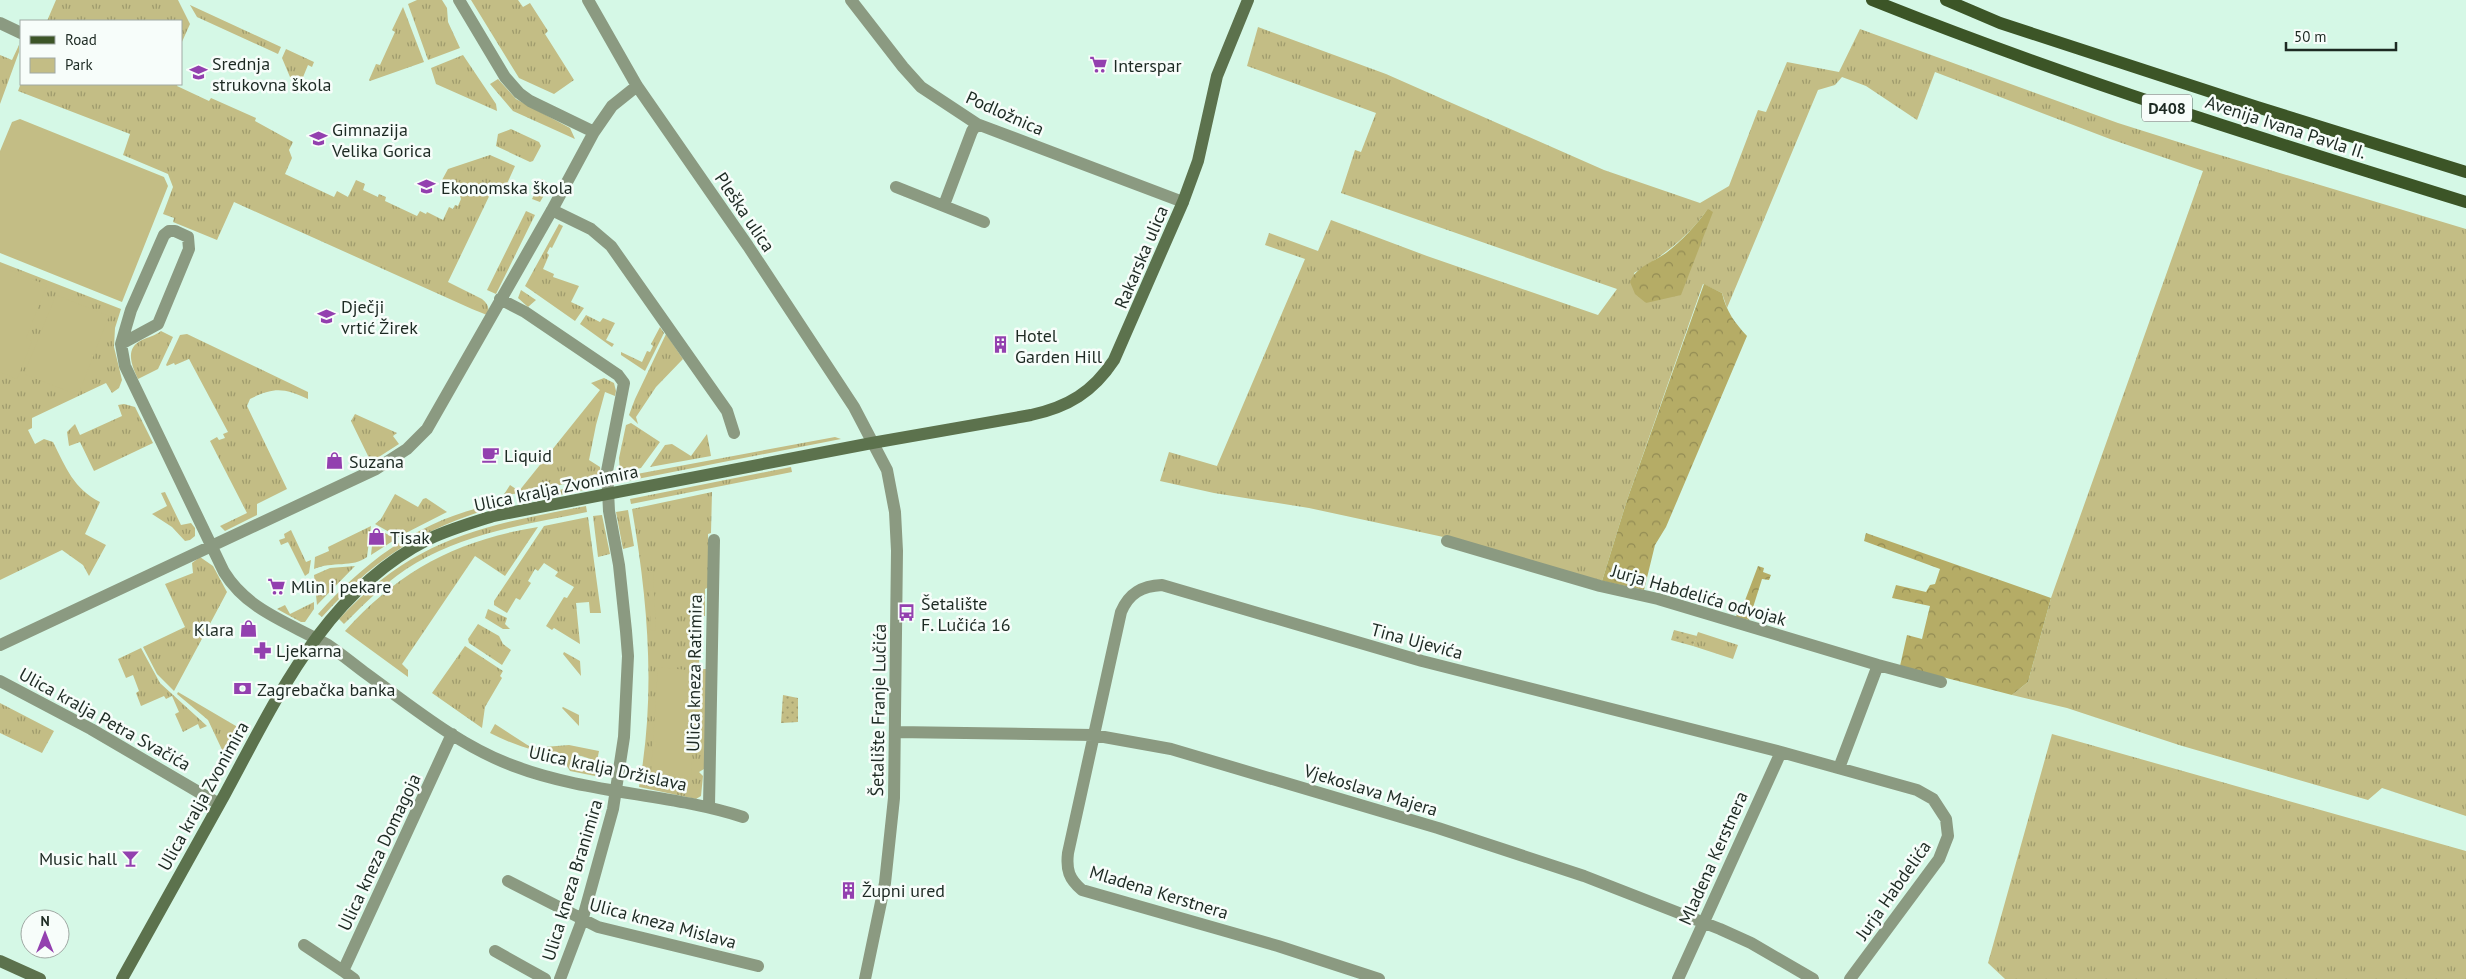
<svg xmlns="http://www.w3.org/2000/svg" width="2466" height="979" font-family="'PT Sans',sans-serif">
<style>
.grass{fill:url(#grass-tufts);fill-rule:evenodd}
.forest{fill:url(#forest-crowns)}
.park{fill:#c3bd85}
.garden{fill:url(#garden-dots)}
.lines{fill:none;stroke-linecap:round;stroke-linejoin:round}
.minor{stroke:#8b9a81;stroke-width:12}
.secondary{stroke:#5c724d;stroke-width:12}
.primary{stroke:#3c5527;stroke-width:12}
.labels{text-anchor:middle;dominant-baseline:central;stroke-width:5;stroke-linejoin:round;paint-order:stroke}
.shield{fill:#f7fdfa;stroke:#5e6964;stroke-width:1}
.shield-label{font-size:16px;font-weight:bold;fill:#1d2a23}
.poi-label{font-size:18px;fill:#1d2a23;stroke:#f7fdfa;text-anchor:start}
.street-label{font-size:18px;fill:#1d2a23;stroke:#f7fdfa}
</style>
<defs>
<pattern id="grass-tufts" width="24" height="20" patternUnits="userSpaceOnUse" patternTransform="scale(1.25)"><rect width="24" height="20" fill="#c3bd85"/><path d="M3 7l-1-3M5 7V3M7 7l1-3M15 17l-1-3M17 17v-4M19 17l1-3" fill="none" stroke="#9e9a6c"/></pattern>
<pattern id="forest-crowns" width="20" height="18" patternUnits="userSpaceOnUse" patternTransform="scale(1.25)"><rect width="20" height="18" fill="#b5ac66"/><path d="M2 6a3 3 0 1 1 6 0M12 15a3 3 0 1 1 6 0" fill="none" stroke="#938c54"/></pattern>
<pattern id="garden-dots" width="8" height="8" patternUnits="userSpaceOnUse" patternTransform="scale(1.25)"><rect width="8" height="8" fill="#c3bd85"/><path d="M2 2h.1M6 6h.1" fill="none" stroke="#9e9a6c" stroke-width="1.8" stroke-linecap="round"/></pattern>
</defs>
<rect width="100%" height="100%" fill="#d5f8e6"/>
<path class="grass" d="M 56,0 L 178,0 L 190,24 L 181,44 L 181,21 L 47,21 Z
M 417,0 L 442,0 L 447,8 L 448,22 L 460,48 L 428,60 L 408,4 Z
M 471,0 L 518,0 L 523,7 L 530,3 L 548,31 L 545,34 L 574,80 L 554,94 L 519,78 Z
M 190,5 L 281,47 L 278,54 L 197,17 Z
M 403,7 L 424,62 L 370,81 L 369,80 L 376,64 L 380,65 L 395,32 L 392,30 Z
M 1258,27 L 1386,74 L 1604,170 L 1700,203 L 1729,186 L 1758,110 L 1766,112 L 1787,62 L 1839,72 L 1860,29 L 2118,123 L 2210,152 L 2466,229 L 2466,816 L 2382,788 L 2368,800 L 2179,745 L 2067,708 L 2012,695 L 2028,682 L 2051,598 L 2203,171 L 2110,139 L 1935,72 L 1917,120 L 1866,86 L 1842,77 L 1835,85 L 1818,90 L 1727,308 L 1722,293 L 1703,284 L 1627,500 L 1602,581 L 1448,538 L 1309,508 L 1214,493 L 1160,481 L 1169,452 L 1217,466 L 1305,259 L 1265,245 L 1269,233 L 1318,251 L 1331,220 L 1427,256 L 1598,315 L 1617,289 L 1341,193 L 1355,150 L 1361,152 L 1376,113 L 1247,66 ZM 1707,210 L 1646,303 L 1634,273 C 1663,256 1688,237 1707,210 Z
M 19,45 L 19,52 L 0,104 L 0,55 L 12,60 Z
M 286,49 L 314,62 L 312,67 L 308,65 L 301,82 L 290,77 L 282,58 Z
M 463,55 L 496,104 L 497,111 L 436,84 L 431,68 Z
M 498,79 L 516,99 L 570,128 L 575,139 L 513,111 L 490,84 Z
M 21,83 L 178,84 L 177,86 L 209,101 L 211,98 L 256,118 L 255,121 L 293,142 L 289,150 L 292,158 L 285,174 L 334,197 L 337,191 L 348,197 L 356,180 L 365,184 L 363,190 L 378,197 L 379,194 L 386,197 L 385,201 L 417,216 L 420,211 L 426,214 L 427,212 L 443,220 L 449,207 L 453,209 L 455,205 L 458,206 L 461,199 L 457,186 L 442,180 L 448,169 L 490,155 L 515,166 L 505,188 L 495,184 L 448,282 L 482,299 C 488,304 490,308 487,315 L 472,309 L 234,202 L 217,240 L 173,222 L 174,218 L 163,214 L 173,187 L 168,174 L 123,155 L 130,134 L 18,91 Z
M 511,129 L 539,142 L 541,146 L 533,161 L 530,162 L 496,146 L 498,134 Z
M 542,179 L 550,185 L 540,202 L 532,199 Z
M 526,211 L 535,215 L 496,294 L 487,290 Z
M 559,224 L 563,226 L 552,248 L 550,247 L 547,253 L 549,255 L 543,269 L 554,274 L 553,277 L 579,286 L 571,302 L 584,308 L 575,321 L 525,286 Z
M 0,262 L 121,309 L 115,328 L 114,347 L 122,380 L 119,388 L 112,393 L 106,383 L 32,418 L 32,428 L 28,430 L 35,444 L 44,439 L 53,442 C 66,468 74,489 100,502 L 85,534 L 106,545 L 89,576 L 83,565 L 62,550 L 0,580 Z
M 521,290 L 536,300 L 528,307 L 518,298 Z
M 586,315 L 600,322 L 603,318 L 615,323 L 606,340 L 614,344 L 612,347 L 580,324 Z
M 660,327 L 664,333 L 645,371 L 621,355 L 621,352 L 642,362 L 647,351 L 650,352 L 653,346 L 651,344 Z
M 161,331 L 173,337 L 158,369 L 138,379 C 132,366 124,348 142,340 C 148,337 155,336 161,331 Z
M 187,334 L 308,392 L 308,399 C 284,388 274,387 250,399 L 247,406 L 287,489 L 257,504 L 257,515 L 225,531 L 220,526 L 247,513 L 210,441 L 217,437 L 219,440 L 225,438 L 223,434 L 228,432 L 189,359 L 175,365 L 174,363 L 167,366 L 166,365 L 180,335 Z
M 666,334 L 683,359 L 656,387 L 636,417 L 638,424 L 629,415 L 635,399 Z
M 604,378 L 614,383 L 616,391 L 615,396 L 605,392 L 596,425 L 589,460 L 600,467 L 601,477 L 503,496 L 510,485 L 519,491 L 600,390 L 591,383 Z
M 124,404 L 135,407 L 153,443 L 94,471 L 80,442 L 69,446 L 67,432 L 75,424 L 80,435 L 122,416 L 118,405 Z
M 355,414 L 397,433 L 393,436 L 399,444 L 371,462 L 351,421 Z
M 631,423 L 660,442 L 641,468 L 620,473 L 619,458 L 626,425 Z
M 707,434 L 711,456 L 650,467 L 665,445 L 672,444 L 691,456 Z
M 835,437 L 841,439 L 627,481 L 626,476 Z
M 791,467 L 792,472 L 631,504 L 630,499 Z
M 583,485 L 584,490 L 555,496 L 554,491 Z
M 165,492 L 181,525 L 191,523 L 195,528 L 195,536 L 190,540 L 185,541 L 172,527 L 152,514 L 167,506 L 161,493 Z
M 712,492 L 711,533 L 708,534 L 709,587 L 705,589 L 705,616 L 700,616 L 699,669 L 708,669 L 704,769 L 699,772 L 703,776 L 701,796 L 696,799 L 639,787 C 656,693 648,602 632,509 Z
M 395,494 L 418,507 L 423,499 L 426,498 L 447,512 L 398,537 L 375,524 L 381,519 Z
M 586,506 L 587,512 C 529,524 469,532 416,563 C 390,578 366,602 344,624 L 339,619 C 415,538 481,526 586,506 Z
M 478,508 L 482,511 C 412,534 371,563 322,617 L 318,614 C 363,564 413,525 478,508 Z
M 628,510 L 634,546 L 623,549 L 616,512 Z
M 602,515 L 610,554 L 598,557 L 593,516 Z
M 588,517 L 601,613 L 590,613 L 589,602 L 576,603 L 580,644 L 554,628 L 552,630 L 546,626 L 564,597 L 567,598 L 574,587 L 555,576 L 558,572 L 544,563 L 538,571 L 535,569 L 528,581 L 531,583 L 520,600 L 516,598 L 507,613 L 494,605 L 494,601 L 544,526 Z
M 371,526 L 367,557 C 353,568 332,561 314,569 L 315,557 L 329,551 L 328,547 Z
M 374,527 L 396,539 L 371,555 Z
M 538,527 L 505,576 L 475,556 L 402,664 L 408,670 L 408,677 L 345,631 C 400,570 457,540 538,527 Z
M 291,530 L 306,562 L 311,560 L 309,573 L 305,576 L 288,542 L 281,545 L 279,540 L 285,538 L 284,534 Z
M 200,557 L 213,566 L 227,592 L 174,691 L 157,674 L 143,647 L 185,627 L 165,584 L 193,573 L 192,563 Z
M 355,566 L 317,605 L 314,575 L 330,568 Z
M 314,602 L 314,609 L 305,622 L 301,622 L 277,609 L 285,605 L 290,614 Z
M 488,609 L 507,618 L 505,624 L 510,629 L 503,629 L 485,618 Z
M 478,624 L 499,636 L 503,644 L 511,650 L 502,665 L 469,643 L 468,639 Z
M 1698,632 L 1738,645 L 1733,659 L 1693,646 Z
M 465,646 L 503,671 L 500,676 L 502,678 L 485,707 L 482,728 L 432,693 Z
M 141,648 L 160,683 L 207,726 L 200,729 L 198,724 L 183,732 L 175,714 L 179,712 L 172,696 L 166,699 L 164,696 L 141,706 L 136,693 L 139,691 L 133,675 L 126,678 L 118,659 Z
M 564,652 L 580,661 L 581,676 L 563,654 Z
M 178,692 L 241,729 L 225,756 L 208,720 L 177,694 Z
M 0,703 L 54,731 L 42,753 L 0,733 Z
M 563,707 L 579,715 L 579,726 L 562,708 Z
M 495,724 L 532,748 L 569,745 L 599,751 L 597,761 L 575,754 L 573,761 L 597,765 L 595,776 L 570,771 L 562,758 C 537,752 513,745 490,733 Z
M 2052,734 L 2466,851 L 2466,979 L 2005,979 L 1988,963 Z"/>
<path class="forest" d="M 1708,209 L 1713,212 L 1681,295 L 1646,303 L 1635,294 L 1630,282 C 1636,267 1653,262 1666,253 C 1682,241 1696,225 1708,209 Z
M 1704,284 L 1722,293 C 1726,311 1735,323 1747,336 L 1666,527 L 1655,545 L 1644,590 L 1602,581 L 1627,500 Z
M 1866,533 L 2051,598 L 2028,682 L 2012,695 L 1900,666 L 1907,635 L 1922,639 L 1930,606 L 1892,598 L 1896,585 L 1926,592 L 1930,585 L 1935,584 L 1940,569 L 1864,541 Z
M 1758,566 L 1764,568 L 1763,572 L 1771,575 L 1769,580 L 1762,579 L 1749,620 L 1736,617 L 1738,610 L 1741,611 Z"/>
<path class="park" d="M 20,119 L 164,177 L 168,186 L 122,302 L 0,253 L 0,151 L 12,122 Z
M 0,267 L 47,285 L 26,338 L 32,341 L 17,379 L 0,372 Z
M 56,295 L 109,316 L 78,395 L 24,374 Z
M 648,571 L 653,571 L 656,630 L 651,631 Z
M 658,667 L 697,671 L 691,777 L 651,772 Z"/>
<path class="garden" d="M 1674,630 L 1697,636 L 1693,646 L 1671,640 Z
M 783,695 L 798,698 L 798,722 L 781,723 Z"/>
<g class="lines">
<path class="minor" d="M 459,0 L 505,77 L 519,93 L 530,101 L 594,132
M 588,0 L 637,86 L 748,246 L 854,407 L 887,470 L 895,512 L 897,551 L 894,798 L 885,883 L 865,979
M 851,0 L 903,67 L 921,87 L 977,124 L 1183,202
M 0,23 L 21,33
M 896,187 L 984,222
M 944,205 L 972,131 L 977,124
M 552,210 L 591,229 L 611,246 L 727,411 L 734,433
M 500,299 L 525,312 L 618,375 L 624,383 L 607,471 L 609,511 L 619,565 L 626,631 L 628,656 L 624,737 L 613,809 L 582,921 L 560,979
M 121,344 L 158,324 L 189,249 L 188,237 L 175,231 L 169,231 L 164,235 L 131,310 L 121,344 L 125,366 L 224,572 C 248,611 290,623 328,645 C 340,653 352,663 364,672 C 411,706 459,746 514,766 C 588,794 669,793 743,817
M 1447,541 L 1600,586 L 1658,599 L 1878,665 L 1941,682
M 0,645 L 376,469 L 407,449 L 427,429 L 552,210 L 594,132 L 612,106 L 637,86
M 0,681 L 91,729 L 219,804
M 895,732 L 1093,735 L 1171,749 L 1438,828 L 1584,876 L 1720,929 L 1751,943 L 1813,979
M 1839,768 L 1878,665
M 709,806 L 714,540
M 508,881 L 598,927 L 758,966
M 304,945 L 343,971
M 495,951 L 545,979
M 354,979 L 343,971 L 452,734
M 1379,979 L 1278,946 L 1082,890 C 1069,879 1066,870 1068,853 L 1121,612 C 1129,593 1142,586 1162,585 L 1422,661 L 1781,752 L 1917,790 L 1933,799 L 1946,819 L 1948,836 L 1939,859 L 1850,979
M 1678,979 L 1781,752"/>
<path class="secondary" d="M 0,961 L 40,979
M 122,979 C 156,917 191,856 225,794 C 278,696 325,592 429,539 C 450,529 472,523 493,516 L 872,443 L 1031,415 C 1068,407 1093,392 1114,360 L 1183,202 L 1198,161 L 1217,76 L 1248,0"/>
<path class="primary" d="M 1872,0 C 2066,78 2266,140 2466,202
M 1946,0 L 2000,23 L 2257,107 L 2466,172"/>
</g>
<defs>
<symbol id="supermarket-bare" viewBox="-9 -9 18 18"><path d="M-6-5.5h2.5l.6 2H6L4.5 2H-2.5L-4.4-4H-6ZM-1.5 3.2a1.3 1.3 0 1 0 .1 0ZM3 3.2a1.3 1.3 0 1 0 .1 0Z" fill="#9340af" stroke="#f7fdfa" stroke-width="2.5" paint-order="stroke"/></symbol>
<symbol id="school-bare" viewBox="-9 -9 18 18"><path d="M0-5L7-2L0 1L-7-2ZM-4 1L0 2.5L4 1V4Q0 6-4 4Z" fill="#9340af" stroke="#f7fdfa" stroke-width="2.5" paint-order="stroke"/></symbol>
<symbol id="building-bare" viewBox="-9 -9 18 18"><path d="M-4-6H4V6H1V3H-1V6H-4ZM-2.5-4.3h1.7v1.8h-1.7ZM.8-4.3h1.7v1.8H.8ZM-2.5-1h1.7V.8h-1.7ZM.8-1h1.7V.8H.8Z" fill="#9340af" stroke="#f7fdfa" stroke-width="2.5" paint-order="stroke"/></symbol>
<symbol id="cafe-bare" viewBox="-9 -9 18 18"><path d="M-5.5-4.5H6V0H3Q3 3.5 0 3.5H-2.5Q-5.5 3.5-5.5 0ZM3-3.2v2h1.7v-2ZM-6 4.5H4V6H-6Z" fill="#9340af" stroke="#f7fdfa" stroke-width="2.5" paint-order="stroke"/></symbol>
<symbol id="shop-bare" viewBox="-9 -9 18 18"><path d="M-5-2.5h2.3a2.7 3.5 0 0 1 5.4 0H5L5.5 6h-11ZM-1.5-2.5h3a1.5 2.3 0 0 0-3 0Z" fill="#9340af" stroke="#f7fdfa" stroke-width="2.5" paint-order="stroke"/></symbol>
<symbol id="bus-bare" viewBox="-9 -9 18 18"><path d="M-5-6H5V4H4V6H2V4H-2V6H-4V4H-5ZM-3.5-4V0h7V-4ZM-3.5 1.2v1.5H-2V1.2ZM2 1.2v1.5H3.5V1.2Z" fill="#9340af" stroke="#f7fdfa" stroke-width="2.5" paint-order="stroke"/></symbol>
<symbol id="pharmacy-bare" viewBox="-9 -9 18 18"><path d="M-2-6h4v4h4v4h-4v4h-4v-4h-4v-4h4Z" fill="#9340af" stroke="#f7fdfa" stroke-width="2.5" paint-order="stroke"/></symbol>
<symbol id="bank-bare" viewBox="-9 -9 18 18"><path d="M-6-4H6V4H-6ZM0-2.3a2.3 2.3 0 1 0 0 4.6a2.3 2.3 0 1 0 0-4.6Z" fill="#9340af" stroke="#f7fdfa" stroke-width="2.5" paint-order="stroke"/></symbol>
<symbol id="bar-bare" viewBox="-9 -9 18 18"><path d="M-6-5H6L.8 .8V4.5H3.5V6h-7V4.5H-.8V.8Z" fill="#9340af" stroke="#f7fdfa" stroke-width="2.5" paint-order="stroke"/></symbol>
</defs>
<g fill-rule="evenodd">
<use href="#supermarket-bare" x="1086" y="52" width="25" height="25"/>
<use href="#school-bare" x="186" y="60" width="25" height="25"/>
<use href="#school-bare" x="306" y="126" width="25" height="25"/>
<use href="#school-bare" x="414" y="174" width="25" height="25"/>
<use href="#school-bare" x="314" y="304" width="25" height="25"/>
<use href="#building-bare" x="988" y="332" width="25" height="25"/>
<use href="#cafe-bare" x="478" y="442" width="25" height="25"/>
<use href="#shop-bare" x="322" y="448" width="25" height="25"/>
<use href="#shop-bare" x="364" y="524" width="25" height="25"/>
<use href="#supermarket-bare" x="264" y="574" width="25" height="25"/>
<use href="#bus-bare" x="894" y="600" width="25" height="25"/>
<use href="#shop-bare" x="236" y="616" width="25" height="25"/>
<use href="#pharmacy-bare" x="250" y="638" width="25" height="25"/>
<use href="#bank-bare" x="230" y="676" width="25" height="25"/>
<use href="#bar-bare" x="118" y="846" width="25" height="25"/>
<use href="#building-bare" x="836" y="878" width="25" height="25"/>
</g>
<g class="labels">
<rect class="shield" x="2142" y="94.5" width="50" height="27" rx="4"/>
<g class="shield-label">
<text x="2167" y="108">D408</text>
</g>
<g class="poi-label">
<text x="212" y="63">Srednja<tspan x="212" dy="21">strukovna škola</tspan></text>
<text x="1113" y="65">Interspar</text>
<text x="332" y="129">Gimnazija<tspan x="332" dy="21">Velika Gorica</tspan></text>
<text x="441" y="187">Ekonomska škola</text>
<text x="341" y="306">Dječji<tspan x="341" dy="21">vrtić Žirek</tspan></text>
<text x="1015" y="335">Hotel<tspan x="1015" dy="21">Garden Hill</tspan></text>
<text x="504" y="455">Liquid</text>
<text x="349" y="461">Suzana</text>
<text x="390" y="537">Tisak</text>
<text x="291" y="586">Mlin i pekare</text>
<text x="921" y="603">Šetalište<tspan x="921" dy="21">F. Lučića 16</tspan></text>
<text x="234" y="629" text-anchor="end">Klara</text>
<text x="276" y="650">Ljekarna</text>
<text x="257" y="689">Zagrebačka banka</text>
<text x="117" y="858" text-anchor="end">Music hall</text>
<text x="862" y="890">Župni ured</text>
</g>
<g class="street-label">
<text transform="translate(1005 113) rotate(24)">Podložnica</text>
<text transform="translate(2286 127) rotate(18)">Avenija Ivana Pavla II.</text>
<text transform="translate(745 212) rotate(56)">Pleška ulica</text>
<text transform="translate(1141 257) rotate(-67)">Rakarska ulica</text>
<text transform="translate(556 488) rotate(-12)">Ulica kralja Zvonimira</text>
<text transform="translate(1699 595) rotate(16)">Jurja Habdelića odvojak</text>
<text transform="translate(1417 641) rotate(15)">Tina Ujevića</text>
<text transform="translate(694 673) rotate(-89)">Ulica kneza Ratimira</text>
<text transform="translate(878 710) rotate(-89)">Šetalište Franje Lučića</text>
<text transform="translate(105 719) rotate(29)">Ulica kralja Petra Svačića</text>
<text transform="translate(608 768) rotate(12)">Ulica kralja Držislava</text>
<text transform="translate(1371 790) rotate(17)">Vjekoslava Majera</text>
<text transform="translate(203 796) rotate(-61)">Ulica kralja Zvonimira</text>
<text transform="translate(379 852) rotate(-65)">Ulica kneza Domagoja</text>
<text transform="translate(1713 858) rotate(-66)">Mladena Kerstnera</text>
<text transform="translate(572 880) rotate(-73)">Ulica kneza Branimira</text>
<text transform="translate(1893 890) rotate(-55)">Jurja Habdelića</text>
<text transform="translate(1159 892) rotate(17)">Mladena Kerstnera</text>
<text transform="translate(663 923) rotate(15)">Ulica kneza Mislava</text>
</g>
</g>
<rect x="20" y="20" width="162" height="65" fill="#f7fdfa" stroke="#a0a9a4"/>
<rect x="30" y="36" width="25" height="8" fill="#3c5527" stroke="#a0a9a4"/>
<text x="65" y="45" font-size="15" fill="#1d2a23">Road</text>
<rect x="30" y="58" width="25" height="15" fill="#c3bd85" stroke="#a0a9a4"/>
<text x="65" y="70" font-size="15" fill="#1d2a23">Park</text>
<g transform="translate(45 934)"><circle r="24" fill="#f7fdfa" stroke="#a0a9a4"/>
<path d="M0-4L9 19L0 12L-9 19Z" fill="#9340af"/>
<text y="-8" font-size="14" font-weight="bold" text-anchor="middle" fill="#1d2a23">N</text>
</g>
<path d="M2286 42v8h110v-8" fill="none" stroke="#1d2a23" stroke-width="2.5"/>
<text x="2294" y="42" font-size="15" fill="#1d2a23" stroke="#f7fdfa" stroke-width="4" paint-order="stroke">50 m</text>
</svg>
